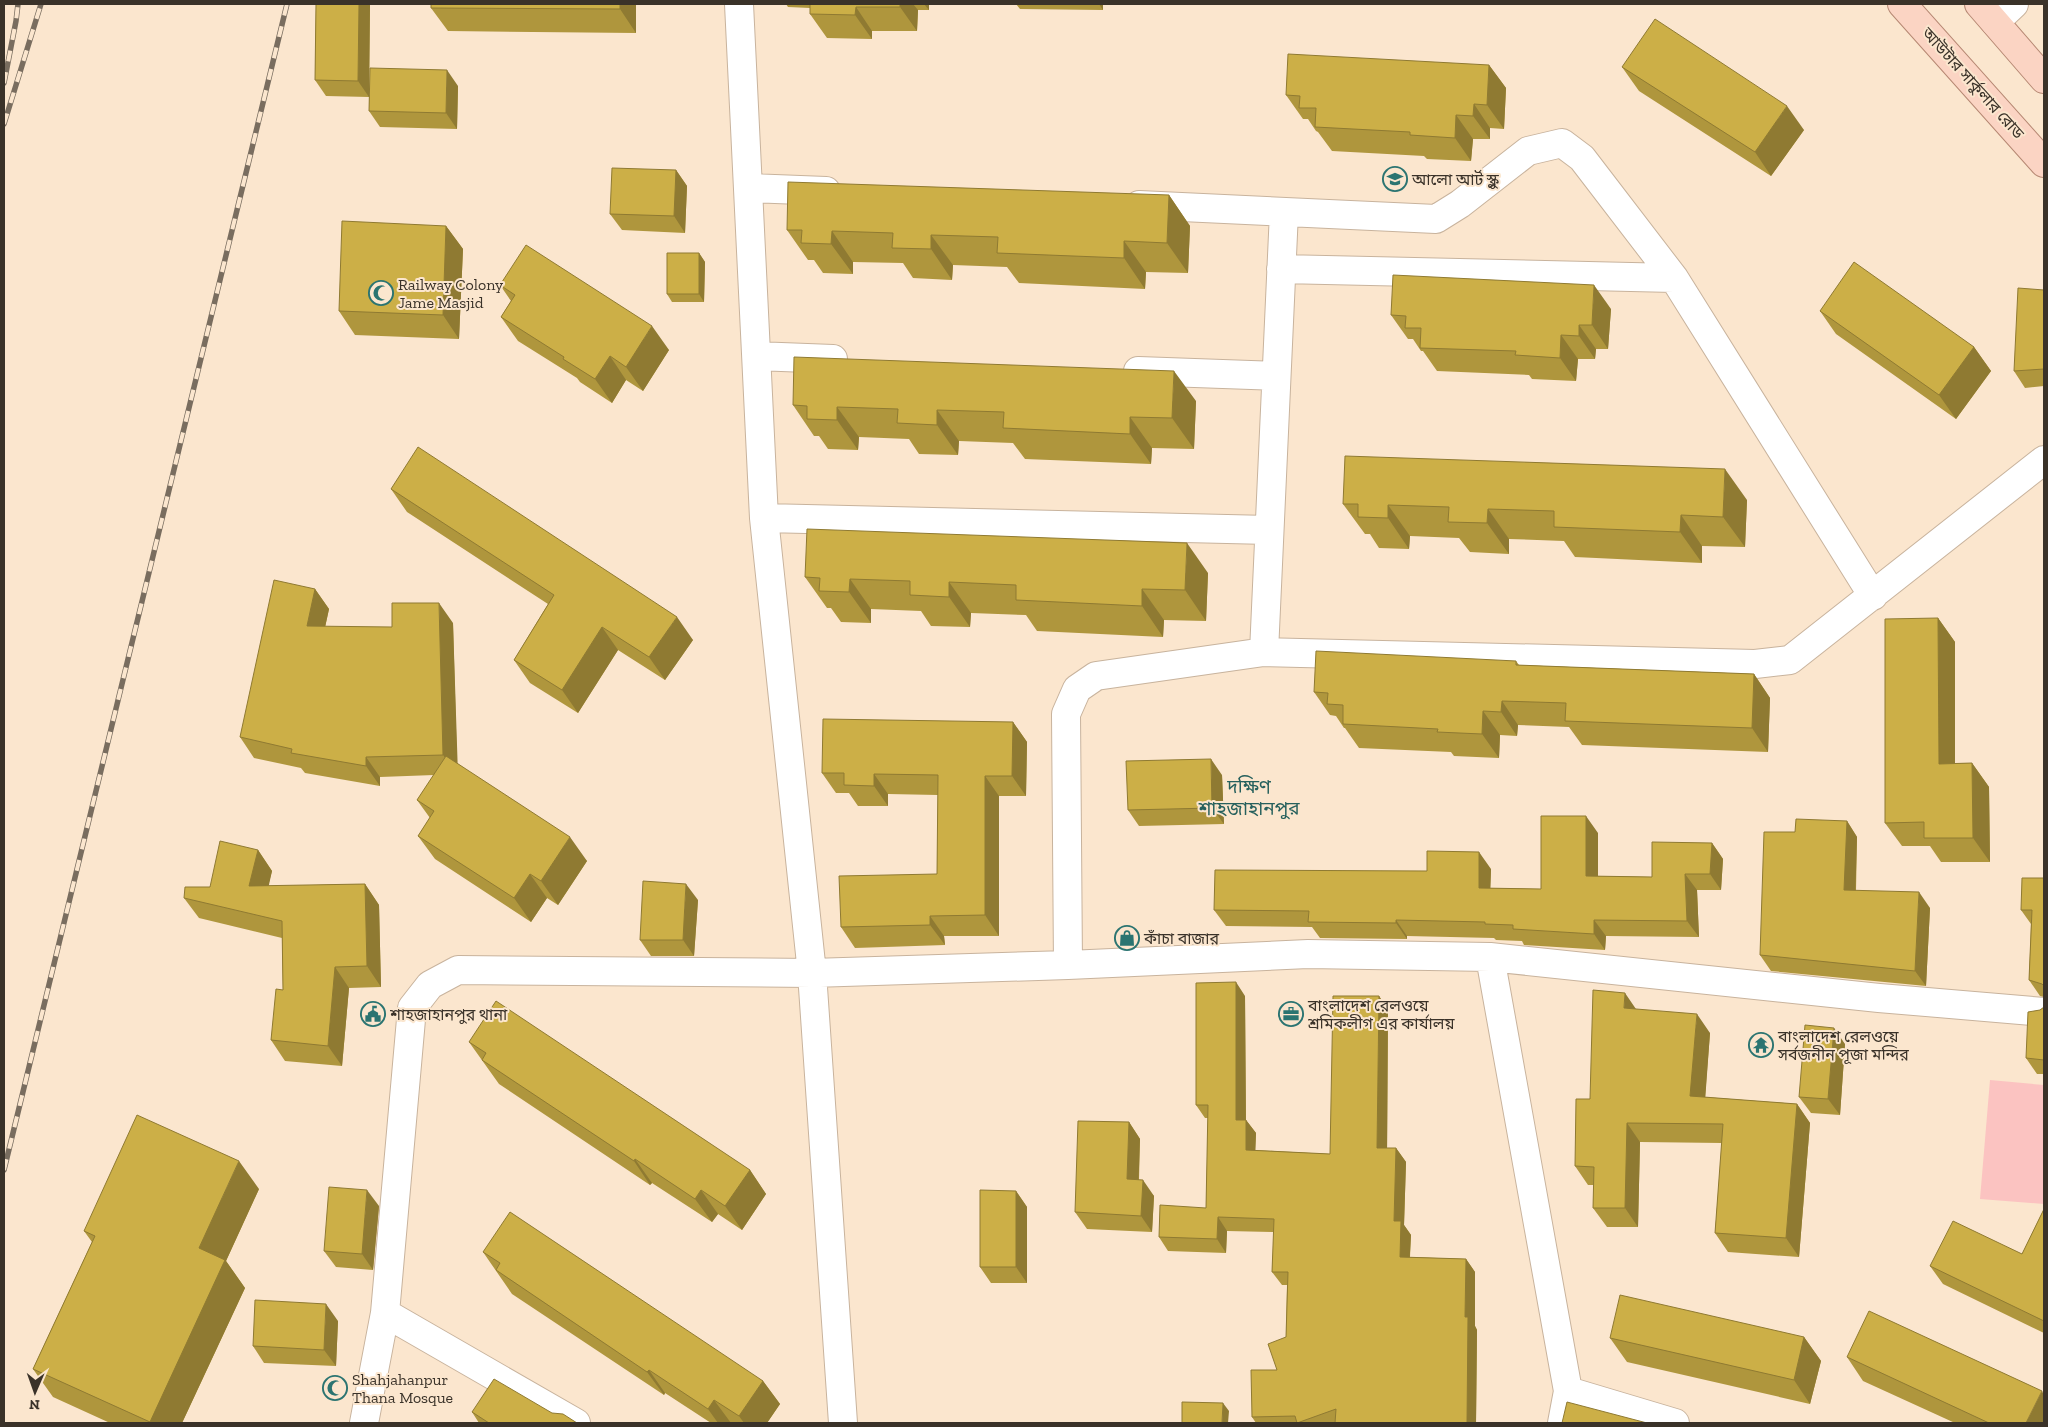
<svg xmlns="http://www.w3.org/2000/svg" width="2048" height="1427" font-family="'Zilla Slab','Noto Sans Bengali',serif">
<style>
.green{fill:#fbc3c1}
.lines{fill:none;stroke-linecap:round;stroke-linejoin:round}
.minor-casing{stroke:#c8b39d;stroke-width:30}
.major-casing{stroke:#b68873;stroke-width:30}
.minor{stroke:#fff;stroke-width:28}
.major{stroke:#fbd4c3;stroke-width:28}
.rail-casing{stroke:#796d5f;stroke-width:5.5}
.rail{stroke:#fbe6ce;stroke-width:4;stroke-dasharray:11;stroke-linecap:butt}
.wall{fill:#af963d}
.shaded-wall{fill:#8f7a32}
.building{fill:#ccaf47;stroke:#8f7a32}
.labels{text-anchor:middle;dominant-baseline:central;stroke-width:4;stroke-linejoin:round;paint-order:stroke}
.street-label{font-size:16px;fill:#3a3229;stroke:#fbe6ce}
.poi-label{font-size:16px;fill:#3a3229;stroke:#fbe6ce;text-anchor:start}
.quarter-label{font-size:19px;fill:#26605d;stroke:#fbe6ce}
</style>
<rect width="100%" height="100%" fill="#fbe6ce"/>
<path class="green" d="M 1990,1080 L 2044,1085 L 2044,1204 L 1980,1199 Z"/>
<g class="lines">
<defs>
<path id="minor" d="M 739,4 L 764,518 L 812,973 L 843,1423
M 1995,22 L 2014,4
M 748,188 L 826,191
M 1139,205 L 1436,219 L 1460,204 L 1528,151 L 1562,143 L 1582,158 L 1674,278 L 1873,596
M 1284,212 L 1264,652 L 1755,664 L 1790,660 L 2044,460
M 1281,269 L 1674,278
M 757,356 L 833,359
M 1138,371 L 1276,376
M 764,518 L 1269,530
M 1490,957 L 1568,1391 L 1562,1423
M 1068,965 L 1066,714 L 1077,689 L 1096,676 L 1264,652
M 385,1313 L 576,1423
M 1568,1391 L 1675,1423
M 364,1423 L 385,1313 L 412,1008 L 430,985 L 458,970 L 812,973 L 1068,965 L 1308,954 L 1490,957 L 1879,998 L 2044,1012"/>
<path id="major" d="M 1902,4 L 2044,163
M 1979,4 L 2044,79"/>
</defs>
<use href="#minor" class="minor-casing"/>
<use href="#major" class="major-casing"/>
<use href="#minor" class="minor"/>
<use href="#major" class="major"/>
<defs>
<path id="rail" d="M 4,83 L 16,21 L 18,4
M 4,124 L 41,4
M 4,1170 L 287,4"/>
</defs>
<use href="#rail" class="rail-casing"/>
<use href="#rail" class="rail"/>
</g>
<path class="wall" d="M 316,4 L 370,4 L 369,95 L 458,86 L 457,129 L 380,127 L 369,111 L 369,97 L 326,96 L 315,80 Z
M 636,4 L 636,33 L 448,31 L 431,8 Z
M 786,4 L 929,4 L 929,10 L 918,10 L 917,31 L 872,31 L 872,39 L 827,38 L 810,14 L 810,8 L 788,7 Z
M 1016,4 L 1103,4 L 1103,10 L 1020,9 Z
M 1489,65 L 1506,88 L 1504,129 L 1490,128 L 1490,139 L 1473,139 L 1471,161 L 1427,159 L 1424,156 L 1332,151 L 1318,132 L 1316,131 L 1308,119 L 1303,119 L 1286,95 Z
M 1622,67 L 1804,130 L 1771,176 L 1639,91 Z
M 676,170 L 687,186 L 685,233 L 622,230 L 610,214 Z
M 1169,195 L 1190,226 L 1188,273 L 1146,272 L 1145,289 L 1019,283 L 1007,267 L 953,265 L 952,280 L 913,278 L 903,263 L 853,262 L 853,274 L 823,273 L 814,260 L 808,260 L 787,230 Z
M 446,226 L 463,249 L 459,339 L 355,335 L 339,311 Z
M 699,253 L 705,262 L 704,302 L 672,302 L 667,294 Z
M 500,285 L 669,350 L 643,391 L 626,380 L 612,403 L 580,382 L 577,378 L 518,341 L 501,317 L 511,301 Z
M 2044,290 L 2044,386 L 2025,388 L 2014,371 Z
M 1611,309 L 1608,349 L 1596,349 L 1595,359 L 1578,359 L 1576,381 L 1532,379 L 1529,375 L 1437,371 L 1423,351 L 1421,351 L 1413,339 L 1408,339 L 1391,315 Z
M 1820,311 L 1974,347 L 1991,371 L 1956,419 L 1836,334 Z
M 1196,401 L 1194,449 L 1152,448 L 1151,464 L 1025,459 L 1013,443 L 959,441 L 958,455 L 919,454 L 909,439 L 859,437 L 858,450 L 828,449 L 819,436 L 814,436 L 793,405 Z
M 391,489 L 693,640 L 665,680 L 618,650 L 578,713 L 530,683 L 514,660 L 548,604 L 407,512 Z
M 1747,500 L 1745,547 L 1702,546 L 1702,563 L 1575,557 L 1564,541 L 1509,539 L 1509,554 L 1470,552 L 1459,538 L 1410,536 L 1409,549 L 1379,548 L 1370,534 L 1365,534 L 1343,504 Z
M 1208,573 L 1206,621 L 1164,620 L 1163,637 L 1037,631 L 1026,615 L 971,613 L 970,627 L 931,626 L 921,611 L 871,609 L 871,623 L 841,622 L 831,608 L 827,608 L 805,577 Z
M 315,589 L 329,609 L 325,627 L 392,627 L 453,623 L 457,763 L 587,861 L 558,905 L 547,898 L 531,922 L 435,859 L 418,836 L 430,818 L 417,800 L 434,775 L 380,777 L 380,786 L 305,773 L 301,768 L 254,758 L 240,737 Z
M 1938,618 L 1955,642 L 1955,763 L 1972,763 L 1989,787 L 1990,862 L 1941,862 L 1930,846 L 1902,846 L 1885,823 Z
M 1516,661 L 1519,665 L 1754,674 L 1770,698 L 1768,752 L 1582,745 L 1569,727 L 1518,725 L 1517,736 L 1500,735 L 1499,758 L 1454,756 L 1451,752 L 1359,748 L 1345,728 L 1344,728 L 1336,716 L 1330,715 L 1314,692 Z
M 1013,722 L 1027,742 L 1026,796 L 999,796 L 999,936 L 944,936 L 945,945 L 855,948 L 841,927 L 937,874 L 938,795 L 888,794 L 888,806 L 858,806 L 849,793 L 836,793 L 822,773 Z
M 1222,775 L 1224,824 L 1139,826 L 1128,810 Z
M 1847,821 L 1857,837 L 1856,891 L 1930,908 L 1926,986 L 1771,971 L 1760,955 L 1795,832 Z
M 1598,833 L 1598,876 L 1652,877 L 1712,843 L 1723,859 L 1721,890 L 1697,890 L 1699,937 L 1606,936 L 1605,950 L 1524,945 L 1522,941 L 1496,940 L 1494,938 L 1407,936 L 1407,939 L 1320,938 L 1312,927 L 1226,926 L 1214,910 L 1427,871 L 1491,869 L 1490,888 L 1541,889 Z
M 258,850 L 272,871 L 268,886 L 365,884 L 379,905 L 381,987 L 349,988 L 342,1066 L 285,1061 L 271,1040 L 283,990 L 282,938 L 199,918 L 184,898 L 210,887 Z
M 2044,878 L 2044,997 L 2040,996 L 2029,980 L 2031,924 L 2021,910 Z
M 698,900 L 694,956 L 651,956 L 640,940 Z
M 1245,996 L 1246,1120 L 1256,1133 L 1255,1150 L 1330,1154 L 1379,996 L 1388,1010 L 1387,1148 L 1396,1148 L 1406,1162 L 1404,1225 L 1411,1235 L 1410,1257 L 1466,1259 L 1475,1272 L 1475,1326 L 1477,1330 L 1476,1423 L 1256,1423 L 1252,1417 L 1277,1370 L 1286,1337 L 1287,1285 L 1282,1285 L 1272,1272 L 1274,1232 L 1227,1231 L 1226,1253 L 1168,1251 L 1159,1237 L 1206,1208 L 1208,1118 L 1205,1118 L 1196,1105 Z
M 2044,1007 L 2044,1074 L 2037,1074 L 2026,1058 L 2040,1010 Z
M 1636,1009 L 1710,1033 L 1705,1097 L 1797,1104 L 1810,1123 L 1799,1257 L 1728,1252 L 1715,1233 L 1722,1143 L 1640,1142 L 1638,1227 L 1607,1227 L 1593,1208 L 1594,1185 L 1588,1185 L 1575,1166 L 1590,1099 Z
M 469,1042 L 750,1170 L 766,1194 L 742,1230 L 718,1214 L 712,1222 L 652,1183 L 650,1185 L 499,1084 Z
M 1845,1044 L 1840,1115 L 1811,1113 L 1799,1097 Z
M 1129,1122 L 1140,1139 L 1139,1180 L 1154,1196 L 1152,1232 L 1087,1229 L 1075,1212 Z
M 259,1189 L 226,1261 L 245,1288 L 182,1423 L 110,1423 L 53,1397 L 33,1369 L 92,1242 L 84,1231 Z
M 1016,1191 L 1027,1207 L 1027,1283 L 991,1283 L 980,1267 Z
M 379,1206 L 373,1270 L 336,1267 L 324,1251 Z
M 2044,1209 L 2044,1333 L 1943,1284 L 1930,1266 L 2022,1254 Z
M 483,1252 L 763,1381 L 780,1404 L 767,1423 L 711,1423 L 665,1393 L 664,1395 L 512,1294 Z
M 338,1321 L 336,1366 L 264,1363 L 253,1346 Z
M 1804,1337 L 1821,1361 L 1810,1404 L 1627,1362 L 1610,1338 Z
M 1847,1357 L 2044,1423 L 1955,1423 L 1863,1381 Z
M 472,1412 L 552,1413 L 577,1423 L 479,1423 Z"/>
<path class="shaded-wall" d="M 359,4 L 370,4 L 369,97 L 358,81 Z
M 620,4 L 636,4 L 636,33 L 620,9 Z
M 900,4 L 913,4 L 918,10 L 917,31 L 900,7 Z
M 924,4 L 929,4 L 929,10 Z
M 1099,4 L 1103,4 L 1103,10 Z
M 856,7 L 872,31 L 872,39 L 855,15 Z
M 1489,65 L 1506,88 L 1504,129 L 1487,105 Z
M 447,70 L 458,86 L 457,129 L 446,113 Z
M 1474,104 L 1490,128 L 1490,139 L 1473,116 Z
M 1787,106 L 1804,130 L 1771,176 L 1755,152 Z
M 1456,115 L 1473,139 L 1471,161 L 1455,138 Z
M 676,170 L 687,186 L 685,233 L 674,216 Z
M 1169,195 L 1190,226 L 1188,273 L 1167,243 Z
M 446,226 L 463,249 L 459,339 L 443,315 Z
M 832,231 L 853,262 L 853,274 L 831,244 Z
M 931,235 L 953,265 L 952,280 L 931,249 Z
M 1124,241 L 1146,272 L 1145,289 L 1124,258 Z
M 699,253 L 705,262 L 704,302 L 699,294 Z
M 1594,285 L 1611,309 L 1608,349 L 1592,325 Z
M 1579,325 L 1596,349 L 1595,359 L 1579,336 Z
M 652,326 L 669,350 L 643,391 L 626,367 Z
M 1561,335 L 1578,359 L 1576,381 L 1560,358 Z
M 1974,347 L 1991,371 L 1956,419 L 1939,395 Z
M 610,356 L 626,380 L 612,403 L 595,379 Z
M 1174,371 L 1196,401 L 1194,449 L 1172,418 Z
M 837,407 L 859,437 L 858,450 L 837,420 Z
M 937,410 L 959,441 L 958,455 L 937,425 Z
M 1130,417 L 1152,448 L 1151,464 L 1130,434 Z
M 1725,469 L 1747,500 L 1745,547 L 1723,517 Z
M 1388,505 L 1410,536 L 1409,549 L 1388,518 Z
M 1488,509 L 1509,539 L 1509,554 L 1487,523 Z
M 1681,515 L 1702,546 L 1702,563 L 1680,532 Z
M 1187,543 L 1208,573 L 1206,621 L 1185,590 Z
M 850,579 L 871,609 L 871,623 L 849,592 Z
M 949,582 L 971,613 L 970,627 L 949,597 Z
M 315,589 L 329,609 L 321,646 L 307,626 Z
M 1142,589 L 1164,620 L 1163,637 L 1142,606 Z
M 439,603 L 453,623 L 458,775 L 443,755 Z
M 677,617 L 693,640 L 665,680 L 649,657 Z
M 1938,618 L 1955,642 L 1955,787 L 1939,764 Z
M 602,627 L 618,650 L 578,713 L 562,690 Z
M 1754,674 L 1770,698 L 1768,752 L 1752,728 Z
M 1502,701 L 1518,725 L 1517,736 L 1501,712 Z
M 1483,711 L 1500,735 L 1499,758 L 1482,734 Z
M 1013,722 L 1027,742 L 1026,796 L 1012,776 Z
M 366,757 L 380,777 L 380,786 L 366,766 Z
M 1211,759 L 1222,775 L 1224,824 L 1212,808 Z
M 1972,763 L 1989,787 L 1990,862 L 1973,838 Z
M 874,774 L 888,794 L 888,806 L 874,786 Z
M 985,776 L 999,796 L 999,936 L 985,915 Z
M 1586,816 L 1598,833 L 1598,892 L 1586,876 Z
M 1847,821 L 1857,837 L 1855,906 L 1844,890 Z
M 570,837 L 587,861 L 558,905 L 541,881 Z
M 1712,843 L 1723,859 L 1721,890 L 1710,874 Z
M 258,850 L 272,871 L 264,907 L 249,886 Z
M 1479,852 L 1491,869 L 1490,904 L 1479,888 Z
M 530,874 L 547,898 L 531,922 L 514,898 Z
M 1685,874 L 1697,890 L 1699,937 L 1687,921 Z
M 365,884 L 379,905 L 381,987 L 367,966 Z
M 686,884 L 698,900 L 694,956 L 683,940 Z
M 1919,892 L 1930,908 L 1926,986 L 1915,971 Z
M 930,916 L 944,936 L 945,945 L 930,925 Z
M 1396,920 L 1407,936 L 1407,939 L 1396,923 Z
M 1594,920 L 1606,936 L 1605,950 L 1594,934 Z
M 335,967 L 349,988 L 342,1066 L 328,1046 Z
M 1236,982 L 1245,996 L 1246,1133 L 1236,1120 Z
M 1625,993 L 1638,1012 L 1624,1008 Z
M 1379,996 L 1388,1010 L 1387,1161 L 1377,1148 Z
M 1697,1014 L 1710,1033 L 1704,1115 L 1690,1096 Z
M 1834,1028 L 1845,1044 L 1840,1115 L 1828,1099 Z
M 1797,1104 L 1810,1123 L 1799,1257 L 1786,1238 Z
M 1246,1120 L 1256,1133 L 1255,1163 L 1246,1150 Z
M 1129,1122 L 1140,1139 L 1138,1195 L 1127,1179 Z
M 1627,1123 L 1640,1142 L 1638,1227 L 1625,1208 Z
M 1396,1148 L 1406,1162 L 1404,1225 L 1411,1235 L 1409,1270 L 1400,1257 L 1394,1221 Z
M 635,1159 L 652,1183 L 650,1185 L 634,1161 Z
M 239,1161 L 259,1189 L 226,1261 L 245,1288 L 182,1423 L 150,1423 L 150,1422 L 199,1248 Z
M 750,1170 L 766,1194 L 742,1230 L 725,1206 Z
M 1143,1180 L 1154,1196 L 1152,1232 L 1141,1216 Z
M 367,1190 L 379,1206 L 373,1270 L 362,1254 Z
M 701,1190 L 718,1214 L 712,1222 L 695,1199 Z
M 1016,1191 L 1027,1207 L 1027,1283 L 1016,1267 Z
M 1218,1217 L 1227,1231 L 1226,1253 L 1217,1239 Z
M 1466,1259 L 1475,1272 L 1475,1326 L 1477,1330 L 1476,1423 L 1467,1423 L 1465,1317 Z
M 326,1304 L 338,1321 L 336,1366 L 324,1350 Z
M 1804,1337 L 1821,1361 L 1810,1404 L 1794,1380 Z
M 649,1370 L 665,1393 L 664,1395 L 647,1372 Z
M 763,1381 L 780,1404 L 767,1423 L 744,1423 L 739,1416 Z
M 2042,1391 L 2044,1395 L 2044,1423 L 2026,1423 Z
M 714,1400 L 731,1423 L 718,1423 L 708,1409 Z
M 1223,1403 L 1229,1411 L 1228,1423 L 1222,1423 Z"/>
<path class="building" d="M 316,4 L 359,4 L 358,81 L 315,80 Z
M 431,4 L 620,4 L 620,9 L 431,8 Z
M 810,4 L 900,4 L 900,7 L 856,7 L 855,15 L 810,14 Z
M 1655,19 L 1787,106 L 1755,152 L 1622,67 Z
M 1288,54 L 1489,65 L 1487,105 L 1474,104 L 1473,116 L 1456,115 L 1455,138 L 1410,135 L 1410,132 L 1315,127 L 1316,108 L 1299,108 L 1300,96 L 1286,95 Z
M 370,68 L 447,70 L 446,113 L 369,111 Z
M 612,168 L 676,170 L 674,216 L 610,214 Z
M 788,182 L 1169,195 L 1167,243 L 1124,241 L 1124,258 L 997,253 L 998,237 L 931,235 L 931,249 L 892,248 L 893,233 L 832,231 L 831,244 L 801,243 L 802,230 L 787,230 Z
M 342,221 L 446,226 L 443,315 L 339,311 Z
M 526,245 L 652,326 L 626,367 L 610,356 L 595,379 L 563,359 L 564,357 L 501,317 L 515,295 L 500,285 Z
M 667,253 L 699,253 L 699,294 L 667,294 Z
M 1854,262 L 1974,347 L 1939,395 L 1820,311 Z
M 1393,275 L 1594,285 L 1592,325 L 1579,325 L 1579,336 L 1561,335 L 1560,358 L 1515,355 L 1516,351 L 1420,348 L 1421,328 L 1405,328 L 1406,316 L 1391,315 Z
M 2018,288 L 2044,290 L 2044,369 L 2014,371 Z
M 794,357 L 1174,371 L 1172,418 L 1130,417 L 1130,434 L 1003,428 L 1004,412 L 937,410 L 937,425 L 897,423 L 898,409 L 837,407 L 837,420 L 807,419 L 807,406 L 793,405 Z
M 418,447 L 677,617 L 649,657 L 602,627 L 562,690 L 514,660 L 554,595 L 391,489 Z
M 1345,456 L 1725,469 L 1723,517 L 1681,515 L 1680,532 L 1554,527 L 1554,511 L 1488,509 L 1487,523 L 1448,522 L 1449,507 L 1388,505 L 1388,518 L 1358,517 L 1358,504 L 1343,504 Z
M 807,529 L 1187,543 L 1185,590 L 1142,589 L 1142,606 L 1016,600 L 1016,585 L 949,582 L 949,597 L 910,595 L 910,581 L 850,579 L 849,592 L 819,591 L 820,578 L 805,577 Z
M 274,580 L 315,589 L 307,626 L 392,627 L 392,603 L 439,603 L 443,755 L 366,757 L 366,766 L 291,753 L 292,749 L 240,737 Z
M 1938,618 L 1939,764 L 1972,763 L 1973,838 L 1924,838 L 1924,822 L 1885,823 L 1885,619 Z
M 1316,651 L 1516,661 L 1516,665 L 1754,674 L 1752,728 L 1565,721 L 1566,703 L 1502,701 L 1501,712 L 1483,711 L 1482,734 L 1437,732 L 1438,729 L 1343,724 L 1343,705 L 1327,704 L 1328,693 L 1314,692 Z
M 823,719 L 1013,722 L 1012,776 L 985,776 L 985,915 L 930,916 L 930,925 L 841,927 L 839,876 L 937,874 L 938,775 L 874,774 L 874,786 L 844,785 L 844,773 L 822,773 Z
M 446,756 L 570,837 L 541,881 L 530,874 L 514,898 L 418,836 L 434,811 L 417,800 Z
M 1211,759 L 1212,808 L 1128,810 L 1126,761 Z
M 1541,816 L 1586,816 L 1586,876 L 1652,877 L 1652,842 L 1712,843 L 1710,874 L 1685,874 L 1687,921 L 1594,920 L 1594,934 L 1513,929 L 1513,925 L 1485,924 L 1485,922 L 1396,920 L 1396,923 L 1308,922 L 1309,911 L 1214,910 L 1215,870 L 1427,871 L 1427,851 L 1479,852 L 1479,888 L 1541,889 Z
M 1796,819 L 1847,821 L 1844,890 L 1919,892 L 1915,971 L 1760,955 L 1764,832 L 1795,832 Z
M 220,841 L 258,850 L 249,886 L 365,884 L 367,966 L 335,967 L 328,1046 L 271,1040 L 276,989 L 283,990 L 282,921 L 184,898 L 185,887 L 210,887 Z
M 2022,878 L 2044,878 L 2044,986 L 2042,984 L 2029,980 L 2032,910 L 2021,910 Z
M 643,881 L 686,884 L 683,940 L 640,940 Z
M 1236,982 L 1236,1120 L 1246,1120 L 1246,1150 L 1330,1154 L 1333,996 L 1379,996 L 1377,1148 L 1396,1148 L 1394,1221 L 1401,1221 L 1400,1257 L 1466,1259 L 1465,1317 L 1468,1317 L 1467,1423 L 1335,1423 L 1336,1409 L 1297,1423 L 1295,1416 L 1252,1417 L 1251,1370 L 1277,1370 L 1268,1344 L 1286,1337 L 1288,1272 L 1272,1272 L 1274,1219 L 1218,1217 L 1217,1239 L 1159,1237 L 1160,1205 L 1206,1208 L 1208,1105 L 1196,1105 L 1196,983 Z
M 1593,990 L 1625,993 L 1624,1008 L 1697,1014 L 1690,1096 L 1797,1104 L 1786,1238 L 1715,1233 L 1723,1124 L 1627,1123 L 1625,1208 L 1593,1208 L 1594,1167 L 1575,1166 L 1576,1099 L 1590,1099 Z
M 496,1001 L 750,1170 L 725,1206 L 701,1190 L 695,1199 L 635,1159 L 634,1161 L 482,1060 L 486,1053 L 469,1042 Z
M 2044,1007 L 2044,1060 L 2026,1058 L 2028,1012 L 2040,1010 Z
M 1805,1025 L 1834,1028 L 1828,1099 L 1799,1097 Z
M 137,1115 L 239,1161 L 199,1248 L 225,1260 L 150,1422 L 33,1369 L 95,1236 L 84,1231 Z
M 1078,1121 L 1129,1122 L 1127,1179 L 1143,1180 L 1141,1216 L 1075,1212 Z
M 329,1187 L 367,1190 L 362,1254 L 324,1251 Z
M 980,1190 L 1016,1191 L 1016,1267 L 980,1267 Z
M 2044,1209 L 2044,1321 L 1930,1266 L 1953,1221 L 2022,1254 Z
M 510,1212 L 763,1381 L 739,1416 L 714,1400 L 708,1409 L 649,1370 L 647,1372 L 496,1270 L 500,1263 L 483,1252 Z
M 1620,1295 L 1804,1337 L 1794,1380 L 1610,1338 Z
M 255,1300 L 326,1304 L 324,1350 L 253,1346 Z
M 1869,1311 L 2042,1391 L 2026,1423 L 1989,1423 L 1847,1357 Z
M 494,1379 L 552,1413 L 563,1414 L 577,1423 L 489,1423 L 472,1412 Z
M 1182,1402 L 1223,1403 L 1222,1423 L 1182,1423 Z
M 1567,1402 L 1647,1423 L 1562,1423 Z"/>
<defs>
<symbol id="school-ring" viewBox="-11 -11 22 22"><circle r="9.5" fill="#fbe6ce" stroke="#2b7471" stroke-width="1.5"/><path d="M0-5L7-2L0 1L-7-2ZM-4 1L0 2.5L4 1V4Q0 6-4 4Z" fill="#2b7471"/></symbol>
<symbol id="mosque-ring" viewBox="-11 -11 22 22"><circle r="9.5" fill="#fbe6ce" stroke="#2b7471" stroke-width="1.5"/><path d="M3.5-4.9A6 6 0 1 0 3.5 4.9A5 5 0 1 1 3.5-4.9Z" fill="#2b7471"/></symbol>
<symbol id="shop-ring" viewBox="-11 -11 22 22"><circle r="9.5" fill="#fbe6ce" stroke="#2b7471" stroke-width="1.5"/><path d="M-5-2.5h2.3a2.7 3.5 0 0 1 5.4 0H5L5.5 6h-11ZM-1.5-2.5h3a1.5 2.3 0 0 0-3 0Z" fill="#2b7471"/></symbol>
<symbol id="civic-ring" viewBox="-11 -11 22 22"><circle r="9.5" fill="#fbe6ce" stroke="#2b7471" stroke-width="1.5"/><path d="M-.6-6.5H3V-4.5H.6V-3L4-1V1h2V6H-6V1h2V-1L-.6-3ZM-1.2 2.5V6h2.4V2.5Z" fill="#2b7471"/></symbol>
<symbol id="office-ring" viewBox="-11 -11 22 22"><circle r="9.5" fill="#fbe6ce" stroke="#2b7471" stroke-width="1.5"/><path d="M-6-3h4V-5.5h4V-3h4V5H-6ZM-1-4.5V-3h2v-1.5ZM-6 0V1H6V0Z" fill="#2b7471"/></symbol>
<symbol id="temple-ring" viewBox="-11 -11 22 22"><circle r="9.5" fill="#fbe6ce" stroke="#2b7471" stroke-width="1.5"/><path d="M0-6L5-2H3V0L6.5 2.5H4V6H1.5V3h-3V6H-4V2.5H-6.5L-3 0V-2H-5Z" fill="#2b7471"/></symbol>
</defs>
<g fill-rule="evenodd">
<use href="#school-ring" x="1381" y="165" width="28" height="28"/>
<use href="#mosque-ring" x="367" y="279" width="28" height="28"/>
<use href="#shop-ring" x="1113" y="924" width="28" height="28"/>
<use href="#civic-ring" x="359" y="1000" width="28" height="28"/>
<use href="#office-ring" x="1277" y="1000" width="28" height="28"/>
<use href="#temple-ring" x="1747" y="1031" width="28" height="28"/>
<use href="#mosque-ring" x="321" y="1374" width="28" height="28"/>
</g>
<g class="labels">
<g class="street-label">
<text transform="translate(1973 83) rotate(48)">আউটার সার্কুলার রোড</text>
</g>
<g class="poi-label">
<text x="1412" y="179">আলো আর্ট স্কুল</text>
<text x="398" y="284">Railway Colony<tspan x="398" dy="18">Jame Masjid</tspan></text>
<text x="1144" y="938">কাঁচা বাজার</text>
<text x="1308" y="1005">বাংলাদেশ রেলওয়ে<tspan x="1308" dy="18">শ্রমিকলীগ এর কার্যালয়</tspan></text>
<text x="390" y="1014">শাহজাহানপুর থানা</text>
<text x="1778" y="1036">বাংলাদেশ রেলওয়ে<tspan x="1778" dy="18">সর্বজনীন পূজা মন্দির</tspan></text>
<text x="352" y="1379">Shahjahanpur<tspan x="352" dy="18">Thana Mosque</tspan></text>
</g>
<g class="quarter-label">
<text x="1249" y="786">দক্ষিণ<tspan x="1249" dy="22">শাহজাহানপুর</tspan></text>
</g>
</g>
<rect width="2048" height="1427" fill="none" stroke="#3a3229" stroke-width="10"/>
<g transform="translate(35 1392) rotate(182)" stroke="#fbe6ce" stroke-width="4" paint-order="stroke">
<path d="M0-4L9 19L0 12L-9 19Z" fill="#3a3229"/>
<text y="-8" font-size="14" font-weight="bold" text-anchor="middle" fill="#3a3229">N</text>
</g>
</svg>
